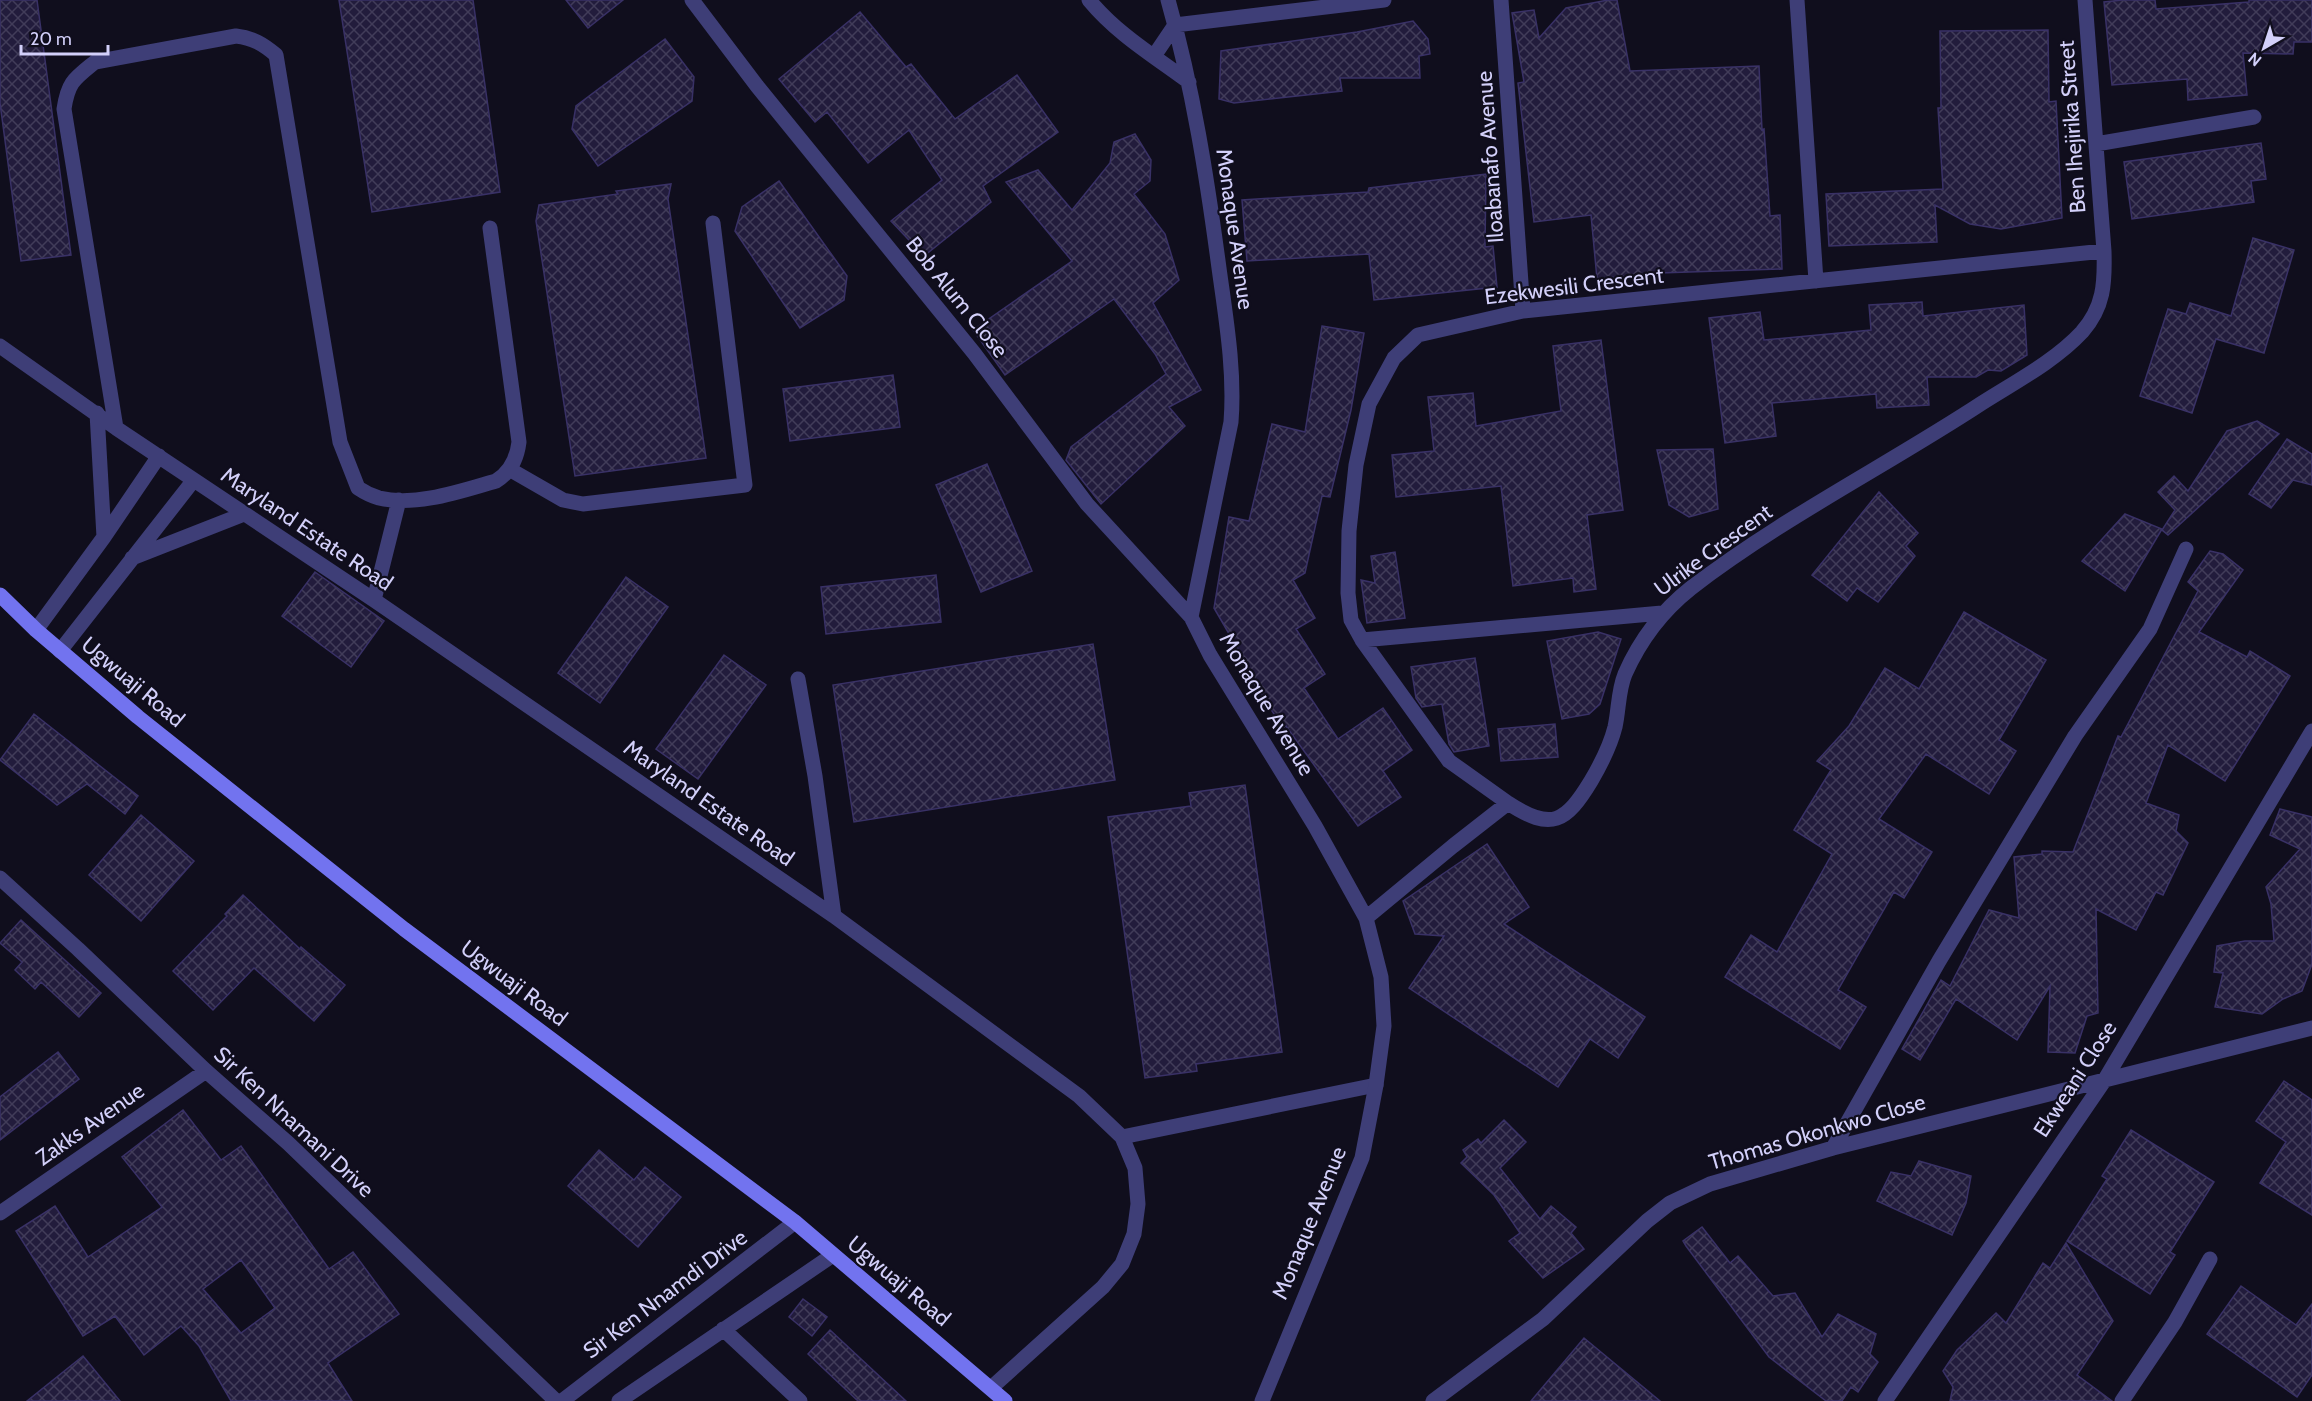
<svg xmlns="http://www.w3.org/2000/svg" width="2312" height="1401" font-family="Cabin,sans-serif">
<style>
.building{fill:url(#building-cross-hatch);stroke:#393166;stroke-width:1.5;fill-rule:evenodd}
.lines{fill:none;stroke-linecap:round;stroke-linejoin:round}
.service{stroke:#3e3e77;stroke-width:15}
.minor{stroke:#3e3e77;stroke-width:15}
.secondary{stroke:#7273ef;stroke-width:15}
.labels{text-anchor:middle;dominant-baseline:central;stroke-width:4.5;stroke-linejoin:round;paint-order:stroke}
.street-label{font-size:22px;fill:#d3d0fa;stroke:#100e1d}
</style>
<defs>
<pattern id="building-cross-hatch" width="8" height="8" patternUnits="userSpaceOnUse" patternTransform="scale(1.5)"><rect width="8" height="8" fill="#221c3c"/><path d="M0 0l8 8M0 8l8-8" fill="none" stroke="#413c59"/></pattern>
</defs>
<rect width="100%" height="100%" fill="#100e1d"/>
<path class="building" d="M 0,0 L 37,0 L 71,255 L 21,261 L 0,103 Z
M 339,0 L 473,0 L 500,192 L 372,212 Z
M 566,0 L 623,0 L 588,28 Z
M 1608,0 L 1617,0 L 1630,71 L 1759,66 L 1762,130 L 1764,129 L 1770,216 L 1780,215 L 1782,269 L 1659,273 L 1597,279 L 1591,215 L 1534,222 L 1518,83 L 1524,82 L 1512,13 L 1534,10 L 1539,38 L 1566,8 Z
M 2122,0 L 2155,0 L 2156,9 L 2249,2 L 2249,0 L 2312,0 L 2312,42 L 2294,42 L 2293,54 L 2243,53 L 2247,95 L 2188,100 L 2187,79 L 2112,85 L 2104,2 Z
M 860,12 L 906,67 L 911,64 L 955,119 L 1017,75 L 1058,132 L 983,186 L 991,202 L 924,256 L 891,221 L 942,180 L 909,130 L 868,163 L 827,112 L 815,122 L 779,79 Z
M 1413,21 L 1428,39 L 1430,54 L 1419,56 L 1420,78 L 1340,78 L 1342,91 L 1234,103 L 1219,99 L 1221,51 L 1357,32 Z
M 2048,30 L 2049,102 L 2056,101 L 2062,218 L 2001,229 L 1970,224 L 1935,205 L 1937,242 L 1829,246 L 1826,194 L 1943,189 L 1938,108 L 1941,108 L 1940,31 Z
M 665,39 L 694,77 L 692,101 L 598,166 L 572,129 L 576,106 Z
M 1135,134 L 1151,160 L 1150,181 L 1134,194 L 1165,234 L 1179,280 L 1153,303 L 1201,390 L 1169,407 L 1185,426 L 1101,504 L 1066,460 L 1071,447 L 1166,374 L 1155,354 L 1114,299 L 1005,375 L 973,330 L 1072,261 L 1006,182 L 1038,170 L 1072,210 L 1110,163 L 1114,142 Z
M 2261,143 L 2266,179 L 2251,181 L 2254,202 L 2132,219 L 2124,162 Z
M 1486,174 L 1485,247 L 1493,246 L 1497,287 L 1374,300 L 1369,254 L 1247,261 L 1242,200 L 1368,192 L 1369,188 Z
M 779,181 L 847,276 L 844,300 L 800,328 L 735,231 L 742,207 Z
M 671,184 L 668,199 L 706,458 L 575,476 L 536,221 L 539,205 L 618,194 L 616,191 Z
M 2253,238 L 2294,250 L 2264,353 L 2216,339 L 2192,413 L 2140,396 L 2168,309 L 2186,314 L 2190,303 L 2231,316 Z
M 1922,302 L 1923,316 L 2024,305 L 2027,355 L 2001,371 L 1988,370 L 1976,377 L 1927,377 L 1929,405 L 1877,408 L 1876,394 L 1772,403 L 1776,436 L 1725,443 L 1709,318 L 1760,312 L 1764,340 L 1871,330 L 1869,305 Z
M 1322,326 L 1364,333 L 1351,410 L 1330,497 L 1322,496 L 1305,573 L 1293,580 L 1315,618 L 1296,629 L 1325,674 L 1304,688 L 1338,739 L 1383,708 L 1412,750 L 1383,771 L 1401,797 L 1358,826 L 1286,726 L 1283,728 L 1246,671 L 1249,668 L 1214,608 L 1229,517 L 1249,521 L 1272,424 L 1305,432 Z
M 1601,340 L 1623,510 L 1587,515 L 1596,589 L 1574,592 L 1573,578 L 1513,586 L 1501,486 L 1396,497 L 1392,455 L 1434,451 L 1428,397 L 1473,393 L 1476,426 L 1561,411 L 1553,346 Z
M 893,375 L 900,427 L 790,441 L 783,389 Z
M 2257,421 L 2279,434 L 2168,535 L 2162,530 L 2175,510 L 2158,492 L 2174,476 L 2188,491 L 2227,431 Z
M 2287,439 L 2312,454 L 2312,485 L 2293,480 L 2271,508 L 2249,494 Z
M 1713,449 L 1718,509 L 1689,517 L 1669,505 L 1657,450 Z
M 987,464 L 1032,571 L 981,592 L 936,485 Z
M 1879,492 L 1918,533 L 1906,546 L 1915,556 L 1878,602 L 1857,588 L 1847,601 L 1812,575 Z
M 2125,514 L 2162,529 L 2125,591 L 2082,561 Z
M 2210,551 L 2223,554 L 2243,570 L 2199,632 L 2247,657 L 2250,651 L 2290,676 L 2225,781 L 2168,745 L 2146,803 L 2179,815 L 2176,831 L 2188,843 L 2163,895 L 2156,892 L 2136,930 L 2096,909 L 2098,1013 L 2087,1016 L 2075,1053 L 2048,1052 L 2050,986 L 2017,1040 L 1956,999 L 1920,1060 L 1902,1049 L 1941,980 L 1950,986 L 1989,910 L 2019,918 L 2014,857 L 2042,854 L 2042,851 L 2073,852 L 2118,736 L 2121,737 L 2198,591 L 2188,582 Z
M 1395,552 L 1405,618 L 1367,623 L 1361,580 L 1375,583 L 1371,556 Z
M 315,572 L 384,621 L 351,667 L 282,616 Z
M 936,575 L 941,622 L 826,634 L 821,587 Z
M 626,577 L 668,607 L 600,703 L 558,673 Z
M 1964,612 L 2046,660 L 1999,740 L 2016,751 L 1989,794 L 1926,754 L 1879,819 L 1932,852 L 1904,898 L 1894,892 L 1838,990 L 1866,1007 L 1840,1049 L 1725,977 L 1751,935 L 1777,952 L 1832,854 L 1794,830 L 1831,770 L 1817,761 L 1849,726 L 1885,668 L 1919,689 Z
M 1598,632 L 1621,639 L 1600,704 L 1589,714 L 1562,719 L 1547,641 Z
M 1093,644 L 1115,780 L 854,822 L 833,685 Z
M 724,655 L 766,685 L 698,779 L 656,749 Z
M 1475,658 L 1489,746 L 1454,752 L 1449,744 L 1442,704 L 1422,707 L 1416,698 L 1411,667 Z
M 34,714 L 138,796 L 125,814 L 87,784 L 57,805 L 0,760 Z
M 1555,724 L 1558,757 L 1501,761 L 1498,729 Z
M 1245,785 L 1282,1052 L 1196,1064 L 1197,1071 L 1145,1078 L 1108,817 L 1191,806 L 1189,793 Z
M 2280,809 L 2312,817 L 2312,964 L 2302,991 L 2283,999 L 2262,1014 L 2215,1007 L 2223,973 L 2214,972 L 2217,946 L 2245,941 L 2274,941 L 2271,904 L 2266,887 L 2300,849 L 2270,835 Z
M 141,815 L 194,861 L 141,921 L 89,875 Z
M 1487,844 L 1529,907 L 1504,924 L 1645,1017 L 1618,1058 L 1590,1039 L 1558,1087 L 1409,988 L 1444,936 L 1415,934 L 1403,901 Z
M 243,895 L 300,949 L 301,947 L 345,985 L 314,1021 L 254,968 L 213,1010 L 173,971 L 227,916 L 225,914 Z
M 21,920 L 101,993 L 79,1017 L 41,982 L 35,989 L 15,970 L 22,962 L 0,943 Z
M 58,1052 L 79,1079 L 0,1140 L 0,1097 Z
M 2284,1081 L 2312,1100 L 2312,1215 L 2260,1183 L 2286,1142 L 2256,1121 Z
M 183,1110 L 221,1160 L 241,1146 L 329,1269 L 353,1252 L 399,1314 L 328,1363 L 352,1401 L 231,1401 L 199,1346 L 181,1326 L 144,1355 L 115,1316 L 83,1336 L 16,1231 L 55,1206 L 88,1257 L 162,1207 L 122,1157 ZM 241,1260 L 275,1308 L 241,1333 L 203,1289 Z
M 1504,1120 L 1526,1142 L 1500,1168 L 1540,1219 L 1551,1206 L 1576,1227 L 1571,1233 L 1584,1249 L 1543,1278 L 1509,1241 L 1520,1233 L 1494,1195 L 1461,1163 L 1467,1157 L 1463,1150 L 1478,1139 L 1481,1143 Z
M 2131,1130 L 2214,1182 L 2170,1252 L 2175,1255 L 2150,1294 L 2067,1241 L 2107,1179 L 2102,1176 Z
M 599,1150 L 634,1180 L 645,1167 L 681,1197 L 638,1247 L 568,1186 Z
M 1919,1161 L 1971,1176 L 1966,1203 L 1952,1235 L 1877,1201 L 1891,1172 L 1911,1176 Z
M 1702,1227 L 1730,1263 L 1738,1256 L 1773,1296 L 1795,1293 L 1822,1337 L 1838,1314 L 1876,1334 L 1870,1354 L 1878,1362 L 1858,1392 L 1851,1387 L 1842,1401 L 1826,1401 L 1769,1357 L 1686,1246 L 1683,1241 Z
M 2066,1243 L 2113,1321 L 2077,1375 L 2112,1401 L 1950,1401 L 1953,1387 L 1943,1371 L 1957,1350 L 1996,1313 L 2006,1323 L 2043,1263 L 2050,1268 Z
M 2241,1286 L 2296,1325 L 2312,1304 L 2312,1375 L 2297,1397 L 2207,1334 Z
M 803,1299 L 827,1317 L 812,1336 L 789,1317 Z
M 830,1330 L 906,1401 L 858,1401 L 808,1354 Z
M 1584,1338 L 1660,1401 L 1531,1401 Z
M 83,1356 L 120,1401 L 27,1401 Z"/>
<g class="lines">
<path class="service" d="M 0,346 L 116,428 L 374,600 L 834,916 L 1079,1096 L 1122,1137 L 1135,1168 L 1138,1204 L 1134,1234 L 1122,1264 L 1103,1287 L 991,1388
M 97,413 L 104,537
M 116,428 L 64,109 C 68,82 74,79 95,62 L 236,36 C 253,38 263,44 276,55 L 340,442 L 358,488 C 364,492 372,496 379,498 C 416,507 461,491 496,481 C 511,472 517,458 519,442 L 490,228
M 509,469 L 563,500 L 583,504 L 745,485 L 713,223
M 132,558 L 244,514
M 374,600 L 399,500
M 36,630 L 104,537 L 159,456
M 60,651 L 193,481
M 798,679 L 815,776 L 834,916
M 1122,1137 L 1376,1085"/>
<path class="minor" d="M 692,0 L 757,86 L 974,353 L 1087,504 L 1191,617
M 1089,0 C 1117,34 1154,56 1189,82
M 1168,0 C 1193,88 1207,178 1219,268 C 1226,319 1235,371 1231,422 L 1191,617 L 1210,655 L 1315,826 L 1366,918 L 1381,977 L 1384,1026 L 1376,1085 L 1362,1158 L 1262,1401
M 1501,0 L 1523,311
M 1797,0 L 1816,281
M 1154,56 L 1175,25 L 1384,0
M 2096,144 L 2254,117
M 1362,640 L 1662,613
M 1508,803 L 1449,761 L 1362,640 L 1351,620 L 1348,593 L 1349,531 L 1356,465 L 1369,404 L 1394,358 L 1418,335 L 1523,311 L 2104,251
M 0,878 L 78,949 L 206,1071 L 288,1143 L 556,1401
M 1366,918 L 1453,846 L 1508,803 C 1552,832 1566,822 1591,781 C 1601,764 1610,747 1615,727 C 1619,709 1618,691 1625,674 C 1640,640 1662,611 1691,588 C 1782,518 1886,466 1982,403 C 2015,382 2055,361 2082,332 C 2104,307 2105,283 2104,251 L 2085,0
M 1833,1148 L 1939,961 L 2075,736 L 2150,629 L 2186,549
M 0,1213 L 206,1071
M 723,1329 L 800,1401
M 562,1401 L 795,1222
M 619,1401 L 833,1255
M 1433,1401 L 1543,1319 L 1647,1221 L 1670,1203 L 1710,1184 L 1833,1148 L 2312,1028
M 1885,1401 L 2104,1081 L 2312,731
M 2122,1401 L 2175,1322 L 2210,1259"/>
<path class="secondary" d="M 0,595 L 36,630 L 138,717 L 404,929 L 795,1222 L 1005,1401"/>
</g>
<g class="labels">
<g class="street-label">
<text transform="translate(2072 127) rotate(-94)">Ben Ihejirika Street</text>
<text transform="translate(1490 157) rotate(-94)">Iloabanafo Avenue</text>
<text transform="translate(1235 229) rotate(82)">Monaque Avenue</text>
<text transform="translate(1574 286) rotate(-7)">Ezekwesili Crescent</text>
<text transform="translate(957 297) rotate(51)">Bob Alum Close</text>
<text transform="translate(307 529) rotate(34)">Maryland Estate Road</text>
<text transform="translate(1713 550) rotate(-36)">Ulrike Crescent</text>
<text transform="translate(133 682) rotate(40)">Ugwuaji Road</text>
<text transform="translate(1267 704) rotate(59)">Monaque Avenue</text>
<text transform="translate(709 803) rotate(35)">Maryland Estate Road</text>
<text transform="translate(514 983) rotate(37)">Ugwuaji Road</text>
<text transform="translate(2075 1079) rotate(-57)">Ekweani Close</text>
<text transform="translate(294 1122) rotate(43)">Sir Ken Nnamani Drive</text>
<text transform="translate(90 1124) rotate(-35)">Zakks Avenue</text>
<text transform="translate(1817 1132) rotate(-16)">Thomas Okonkwo Close</text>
<text transform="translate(1309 1223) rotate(-68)">Monaque Avenue</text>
<text transform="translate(899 1281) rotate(40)">Ugwuaji Road</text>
<text transform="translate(665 1294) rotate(-37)">Sir Ken Nnamdi Drive</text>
</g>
</g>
<g transform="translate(2264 48) rotate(219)" stroke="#100e1d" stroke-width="4.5" paint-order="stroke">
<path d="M0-4.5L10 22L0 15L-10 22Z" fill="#d3d0fa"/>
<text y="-9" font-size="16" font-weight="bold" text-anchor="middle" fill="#d3d0fa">N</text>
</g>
<path d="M21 45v9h87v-9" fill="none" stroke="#d3d0fa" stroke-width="3"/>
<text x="30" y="45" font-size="18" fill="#d3d0fa" stroke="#100e1d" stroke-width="4.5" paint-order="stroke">20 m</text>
</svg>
